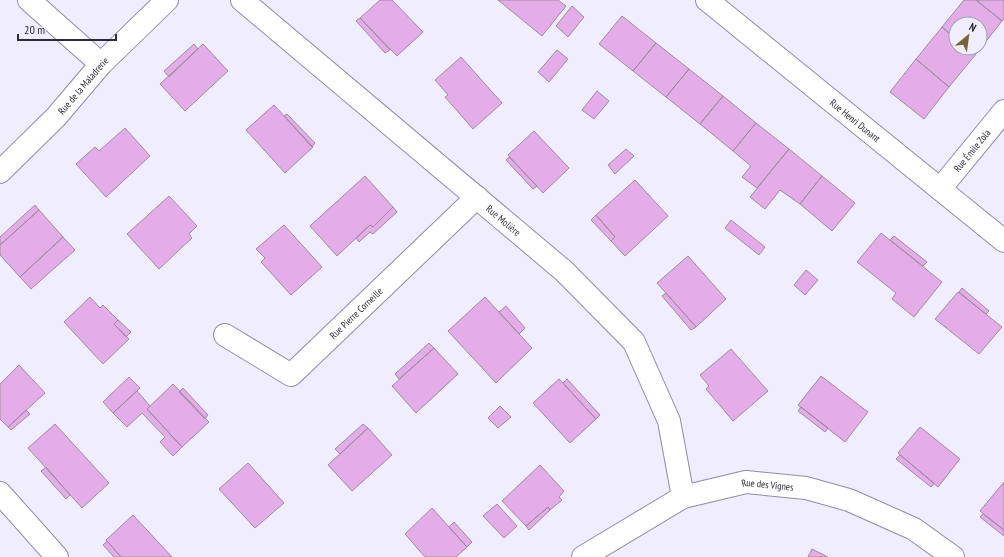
<svg xmlns="http://www.w3.org/2000/svg" width="1004" height="557" font-family="'PT Sans Narrow',sans-serif">
<style>
.building{fill:#e4ade9;stroke:#9e8ba0}
.lines{fill:none;stroke-linecap:round;stroke-linejoin:round}
.street-casing{stroke:#908ca5;stroke-width:24}
.street{stroke:#fff;stroke-width:22}
.labels{text-anchor:middle;dominant-baseline:central;stroke-width:4;stroke-linejoin:round;paint-order:stroke}
.street-label{font-size:10px;fill:#2d2c36;stroke:#efedfe}
</style>
<rect width="100%" height="100%" fill="#efedfe"/>
<path class="building" d="M 380,0 L 392,0 L 423,32 L 397,56 L 360,18 Z
M 498,0 L 558,0 L 566,6 L 542,36 Z
M 964,0 L 976,0 L 1002,21 L 976,54 L 968,48 L 980,48 L 980,24 L 956,24 L 956,39 L 942,27 Z
M 976,0 L 1004,0 L 1004,19 L 1002,21 Z
M 572,6 L 584,17 L 568,37 L 556,26 Z
M 622,16 L 656,43 L 633,71 L 599,44 Z
M 360,18 L 390,50 L 385,53 L 356,21 Z
M 942,27 L 956,39 L 956,48 L 968,48 L 976,54 L 949,87 L 916,59 Z
M 656,43 L 689,69 L 666,97 L 633,71 Z
M 194,44 L 198,49 L 169,77 L 164,71 Z
M 203,44 L 228,71 L 185,111 L 160,84 Z
M 557,50 L 568,59 L 549,82 L 538,72 Z
M 461,57 L 502,103 L 473,129 L 445,97 L 448,95 L 435,80 Z
M 916,59 L 949,87 L 924,119 L 890,92 Z
M 689,69 L 723,96 L 700,124 L 666,97 Z
M 597,91 L 609,101 L 594,119 L 582,110 Z
M 723,96 L 756,123 L 733,151 L 700,124 Z
M 274,105 L 313,147 L 285,173 L 246,130 Z
M 287,114 L 315,143 L 312,147 L 284,116 Z
M 756,123 L 789,149 L 757,188 L 742,177 L 751,166 L 733,151 Z
M 125,128 L 150,156 L 106,197 L 76,164 L 95,147 L 99,151 Z
M 534,131 L 569,168 L 543,193 L 508,155 Z
M 626,149 L 634,156 L 615,174 L 608,165 Z
M 789,149 L 822,176 L 800,204 L 780,190 L 765,209 L 750,197 Z
M 509,157 L 537,186 L 533,189 L 506,160 Z
M 365,176 L 393,207 L 373,227 L 370,225 L 337,256 L 310,226 Z
M 822,176 L 855,203 L 832,231 L 800,204 Z
M 635,180 L 668,216 L 625,256 L 611,241 L 615,237 L 596,215 Z
M 169,196 L 197,226 L 189,234 L 192,238 L 159,269 L 127,234 Z
M 35,205 L 39,210 L 0,245 L 0,237 Z
M 393,207 L 397,212 L 373,234 L 370,232 L 359,242 L 356,238 L 370,225 L 373,227 Z
M 39,210 L 63,237 L 20,277 L 0,255 L 0,245 Z
M 596,215 L 615,237 L 611,241 L 591,220 Z
M 731,220 L 765,247 L 759,255 L 725,228 Z
M 284,225 L 322,267 L 291,295 L 261,262 L 265,258 L 256,249 Z
M 881,233 L 942,282 L 914,317 L 892,299 L 896,293 L 857,262 Z
M 894,236 L 927,262 L 923,266 L 890,240 Z
M 63,237 L 75,250 L 31,289 L 20,277 Z
M 688,256 L 726,299 L 696,327 L 657,283 Z
M 806,270 L 818,280 L 805,295 L 794,285 Z
M 962,288 L 989,311 L 986,314 L 959,292 Z
M 958,292 L 1002,327 L 979,354 L 935,319 Z
M 666,293 L 696,327 L 691,330 L 662,296 Z
M 90,297 L 100,308 L 103,305 L 118,320 L 114,324 L 129,339 L 103,364 L 64,322 Z
M 485,297 L 532,348 L 496,383 L 448,331 Z
M 506,306 L 525,328 L 519,334 L 499,312 Z
M 118,320 L 131,332 L 126,337 L 114,324 Z
M 429,343 L 434,348 L 399,379 L 395,374 Z
M 434,348 L 458,374 L 416,413 L 392,386 Z
M 731,349 L 768,391 L 733,421 L 706,389 L 709,386 L 700,375 Z
M 19,365 L 45,393 L 8,427 L 0,419 L 0,384 Z
M 821,376 L 868,412 L 845,442 L 798,405 Z
M 129,377 L 140,388 L 113,413 L 103,402 Z
M 559,379 L 596,419 L 570,443 L 533,403 Z
M 567,379 L 600,415 L 596,419 L 563,383 Z
M 173,384 L 209,422 L 182,447 L 147,409 Z
M 183,388 L 208,415 L 205,419 L 179,392 Z
M 137,391 L 150,406 L 147,409 L 182,447 L 173,456 L 160,442 L 165,437 L 142,413 L 127,427 L 113,413 Z
M 500,406 L 511,417 L 498,428 L 488,418 Z
M 801,407 L 828,428 L 825,432 L 798,411 Z
M 26,410 L 30,414 L 11,430 L 8,427 Z
M 55,424 L 109,483 L 82,508 L 28,448 Z
M 363,424 L 368,428 L 340,454 L 335,449 Z
M 920,427 L 960,459 L 938,487 L 898,453 Z
M 368,428 L 392,455 L 352,491 L 328,465 Z
M 900,455 L 934,483 L 931,487 L 896,459 Z
M 248,463 L 284,503 L 255,528 L 219,489 Z
M 540,465 L 564,491 L 559,497 L 562,500 L 550,510 L 548,507 L 526,526 L 502,501 Z
M 46,467 L 70,495 L 66,499 L 41,471 Z
M 1004,482 L 1004,530 L 980,511 Z
M 497,504 L 517,526 L 504,538 L 483,516 Z
M 548,507 L 550,510 L 529,530 L 526,526 Z
M 432,508 L 467,547 L 456,557 L 425,557 L 405,534 Z
M 983,514 L 1004,530 L 1004,536 L 980,517 Z
M 133,515 L 172,557 L 121,557 L 106,540 Z
M 454,522 L 472,542 L 467,547 L 449,527 Z
M 107,541 L 121,557 L 114,557 L 103,545 Z
M 812,549 L 828,557 L 808,557 Z"/>
<g class="lines">
<defs>
<g id="street">
<path d="M 29,0 L 101,64"/>
<path id="s1" d="M 242,0 L 564,271 L 634,342 L 669,421 L 683,497"/>
<path id="s2" d="M 707,0 L 1004,241"/>
<path id="s3" d="M 0,172 L 56,117 L 101,64 L 167,0"/>
<path id="s4" d="M 940,189 L 1004,111"/>
<path id="s5" d="M 225,335 L 291,375 L 477,197"/>
<path d="M 0,493 L 57,557"/>
<path id="s6" d="M 583,557 L 683,497 L 746,482 L 806,488 L 849,500 L 914,529 L 953,557"/>
</g>
</defs>
<use href="#street" class="street-casing"/>
<use href="#street" class="street"/>
</g>
<g class="labels">
<g class="street-label">
<text stroke="none"><textPath href="#s3" startOffset="120">Rue de la Maladrerie</textPath></text>
<text stroke="none"><textPath href="#s2" startOffset="191">Rue Henri Dunant</textPath></text>
<text stroke="none"><textPath href="#s4" startOffset="50">Rue Émile Zola</textPath></text>
<text stroke="none"><textPath href="#s1" startOffset="342">Rue Molière</textPath></text>
<text stroke="none"><textPath href="#s5" startOffset="167">Rue Pierre Corneille</textPath></text>
<text stroke="none"><textPath href="#s6" startOffset="203">Rue des Vignes</textPath></text>
</g>
</g>
<g transform="translate(968 36) rotate(29)"><circle r="19" fill="#efedfe" stroke="#a1a0ae"/>
<path d="M0-3L7 15L0 10L-7 15Z" fill="#776634"/>
<text y="-6" font-size="11" font-weight="bold" text-anchor="middle" fill="#2d2c36">N</text>
</g>
<path d="M18 34v6h98v-6" fill="none" stroke="#2d2c36" stroke-width="2"/>
<text x="24" y="34" font-size="12" fill="#2d2c36" stroke="#efedfe" stroke-width="3" paint-order="stroke">20 m</text>
</svg>
